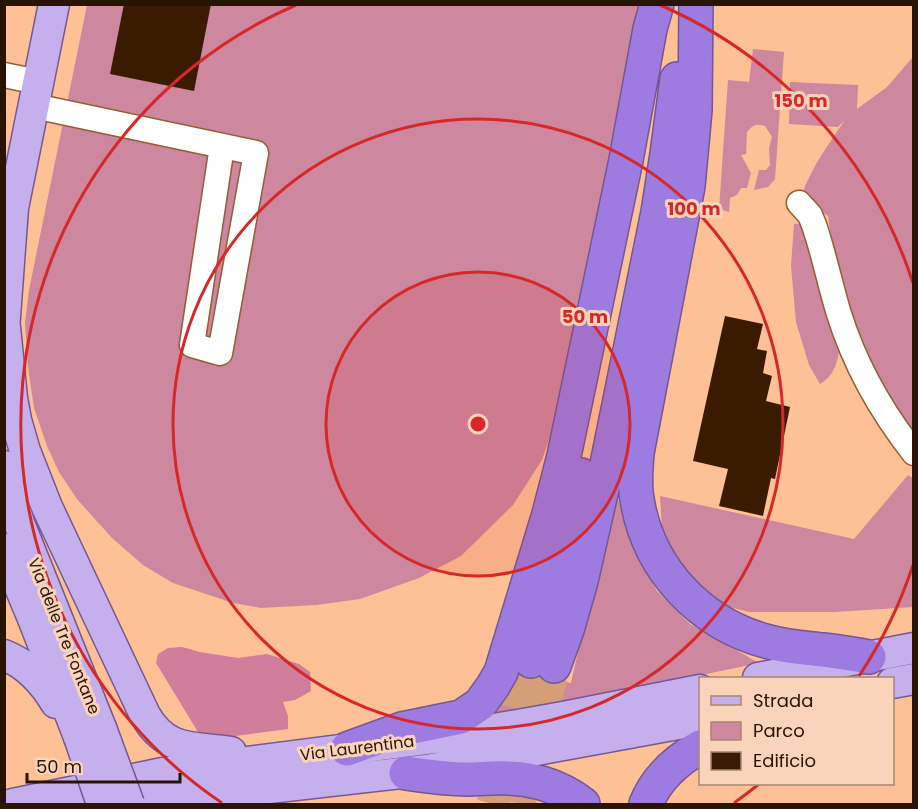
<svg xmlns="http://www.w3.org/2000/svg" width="918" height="809" font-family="Poppins,sans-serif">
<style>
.green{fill:#cd879f}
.forest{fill:#d07e9b}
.building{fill:#3b1b00}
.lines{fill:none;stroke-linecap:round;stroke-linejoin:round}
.highway-tunnel{stroke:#d39e78;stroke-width:33;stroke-dasharray:33 16;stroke-linecap:butt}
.minor-casing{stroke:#935e34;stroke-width:27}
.major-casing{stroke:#755793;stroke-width:33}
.highway-casing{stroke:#755793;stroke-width:36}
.minor{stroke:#fff;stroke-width:24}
.major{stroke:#c5b0ed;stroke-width:30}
.highway{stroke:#9e7be1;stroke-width:33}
.major-bridge-casing{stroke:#755793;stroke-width:33;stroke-linecap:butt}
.major-bridge{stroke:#c5b0ed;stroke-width:30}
.ring{fill:none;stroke:#d62828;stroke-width:3}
.labels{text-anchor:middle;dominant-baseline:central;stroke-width:6;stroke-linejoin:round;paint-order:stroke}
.street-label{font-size:16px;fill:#291403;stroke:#f9d4ba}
.centre{fill:#d62828;stroke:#f9d4ba;stroke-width:3}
.ring-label{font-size:18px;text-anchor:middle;font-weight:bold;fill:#d62828;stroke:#f9d4ba;stroke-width:6;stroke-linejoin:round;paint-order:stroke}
</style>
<rect width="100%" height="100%" fill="#fdc195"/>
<path class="green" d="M 87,5 L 640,5 L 554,425 L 542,460 L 513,505 L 461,556 L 419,578 L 360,599 L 316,605 L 261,608 L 233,603 L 173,583 L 143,565 L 112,538 L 77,499 L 59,472 L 47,446 L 34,408 L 28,367 L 25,323 L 29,290 Z
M 753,49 L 784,52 L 775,179 L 768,187 L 754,190 L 759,170 L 766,170 L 770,165 L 769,148 L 772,137 L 765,126 C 756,123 753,125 747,132 L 746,154 L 741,155 L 751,173 L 747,188 L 741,188 L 737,195 L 730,198 L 729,212 L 719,209 L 728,80 L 749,82 Z
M 913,57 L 913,431 L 883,386 L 852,325 L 832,245 L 828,216 L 801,197 C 811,168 828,145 845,120 L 838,127 L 789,124 L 790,82 L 858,85 L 857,109 L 887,87 Z
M 804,223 L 840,338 C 839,357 837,374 820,384 L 809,365 L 796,322 L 791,266 L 794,224 Z
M 908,475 L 914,479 L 913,607 L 835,612 L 749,612 L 717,604 L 699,587 L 680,563 L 662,529 L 660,496 L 854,539 Z
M 615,487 L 630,542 L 657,591 L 690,624 L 759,663 L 567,703 L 472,719 L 510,671 L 571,683 Z"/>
<path class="forest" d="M 182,647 L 200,652 L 238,658 L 267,654 L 299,664 L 310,672 L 311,691 L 295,700 L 283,702 L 288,716 L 288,729 L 220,738 L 198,732 L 156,663 L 158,654 L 168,648 Z"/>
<path class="building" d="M 124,4 L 211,4 L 194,91 L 110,74 Z
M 725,316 L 763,324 L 757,349 L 767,351 L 763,373 L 772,376 L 766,401 L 790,407 L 775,479 L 771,478 L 763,516 L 719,506 L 728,469 L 693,461 Z"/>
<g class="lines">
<path class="highway-tunnel" d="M 493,804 L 531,661
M 519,804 L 554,666"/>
<defs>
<path id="minor" d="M 4,75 L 38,82
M 34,106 L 256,153 L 220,353 L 192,345 L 222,146
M 799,203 L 810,215 L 814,225 C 824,254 830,285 839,314 C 855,365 881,411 914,453"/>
<path id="major" d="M 5,327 L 12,398 L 16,420 L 25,451 L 47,507 L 145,715 C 167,753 193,746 231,752
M 4,330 L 13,208 L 54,4
M 4,466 L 9,489 L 19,523 L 101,728
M 4,549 L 34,621 L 79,737
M 4,655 C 27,664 44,683 56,703
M 758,678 L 914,648
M 892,683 L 914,679
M 13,804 L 163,773 L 472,733 L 563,717 L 700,690
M 147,804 L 253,790 L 427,770 L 700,720"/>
<path id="highway" d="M 696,4 L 695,110 L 688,186 L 637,453 C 636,468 634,484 637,499 C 648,569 700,624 769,642 C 787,647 805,648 823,650 C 839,652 854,654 869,657
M 531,661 L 558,579 L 581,475
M 554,666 L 567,630 L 581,581 L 603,484 L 658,212 L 667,154 L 677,79
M 347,749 L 402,729 L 461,717 L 480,704 L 493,686 L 501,672 L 549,514 L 564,456 L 626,160 L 650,29 L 657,4
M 406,773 C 426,776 446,779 467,779 C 481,779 495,777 509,778 C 537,779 562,788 583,804
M 646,804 C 656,779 677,760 700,747"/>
</defs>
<use href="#minor" class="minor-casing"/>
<use href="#major" class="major-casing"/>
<use href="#highway" class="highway-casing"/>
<use href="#minor" class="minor"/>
<use href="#major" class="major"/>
<use href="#highway" class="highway"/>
<defs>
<path id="major-bridge" d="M 101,728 L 129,804
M 79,737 L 102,804"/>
</defs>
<use href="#major-bridge" class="major-bridge-casing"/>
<use href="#major-bridge" class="major-bridge"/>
</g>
<circle cx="478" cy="424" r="152" fill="#d62828" fill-opacity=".12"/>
<g class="ring">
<circle cx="478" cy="424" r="152"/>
<circle cx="478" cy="424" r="305"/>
<path d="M913 565A457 457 0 0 1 859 676M759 784A457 457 0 0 1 734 803M222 803A457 457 0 0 1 296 5M660 5A457 457 0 0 1 913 283"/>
</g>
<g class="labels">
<g class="street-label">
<text transform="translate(64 636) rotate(68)">Via delle Tre Fontane</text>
<text transform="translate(357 748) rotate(-7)">Via Laurentina</text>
</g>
</g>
<circle cx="478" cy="424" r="9" class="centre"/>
<g class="ring-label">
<text x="801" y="107">150 m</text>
<text x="694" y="215">100 m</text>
<text x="585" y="323">50 m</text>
</g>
<rect width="918" height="809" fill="none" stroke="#291403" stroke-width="12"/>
<rect x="699" y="677" width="195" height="108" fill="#f9d4ba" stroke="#a68771" stroke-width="1.5"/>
<rect x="711" y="696" width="30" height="9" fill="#c5b0ed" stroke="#a68771" stroke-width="1.5"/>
<text x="753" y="707" font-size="18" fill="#291403">Strada</text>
<rect x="711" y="722" width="30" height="18" fill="#cd879f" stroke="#a68771" stroke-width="1.5"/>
<text x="753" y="737" font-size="18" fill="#291403">Parco</text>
<rect x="711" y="752" width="30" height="18" fill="#3b1b00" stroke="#a68771" stroke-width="1.5"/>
<text x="753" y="767" font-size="18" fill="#291403">Edificio</text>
<path d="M27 773v9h153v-9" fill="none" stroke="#291403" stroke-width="3"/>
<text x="36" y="773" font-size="18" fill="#291403" stroke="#f9d4ba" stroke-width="4.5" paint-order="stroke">50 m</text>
</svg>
